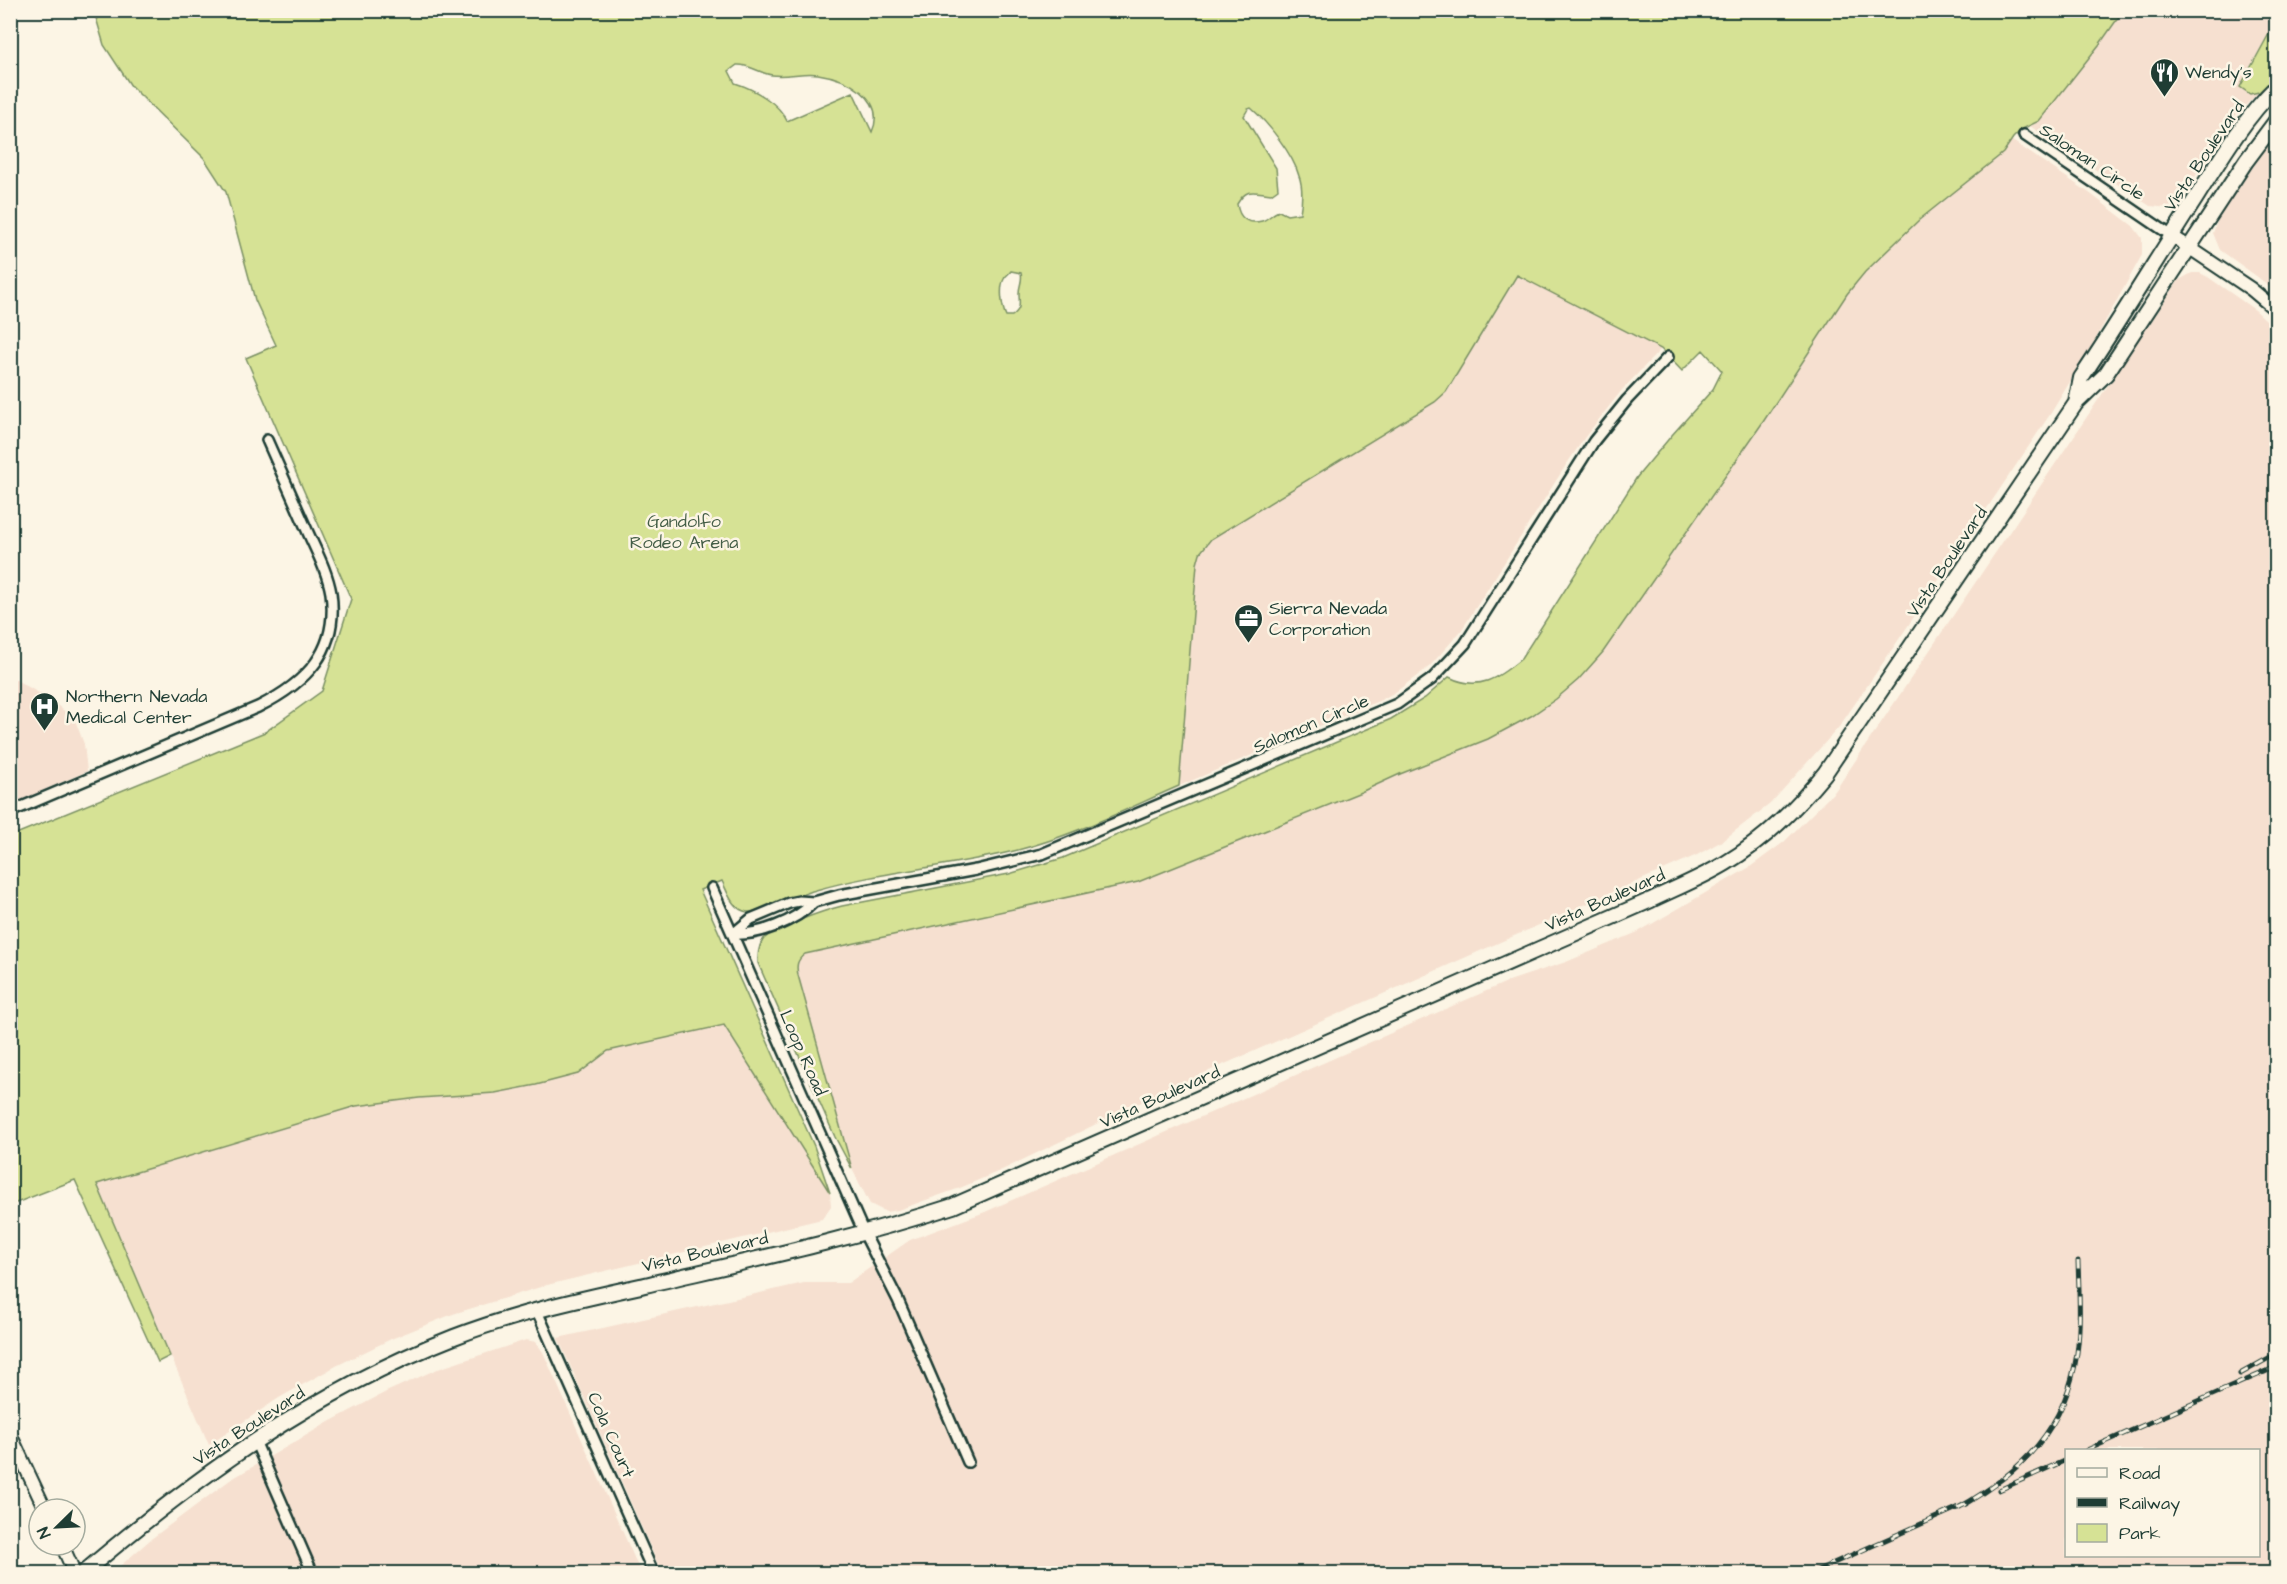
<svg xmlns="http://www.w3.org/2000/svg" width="2287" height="1584" font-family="'Architects Daughter',sans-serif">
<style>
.built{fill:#f6e0d0;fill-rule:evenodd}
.green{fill:#d6e295;stroke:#7a9064;stroke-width:1.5;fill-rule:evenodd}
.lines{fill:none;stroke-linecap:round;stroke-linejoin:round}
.minor-casing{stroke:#1f3d34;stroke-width:14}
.tertiary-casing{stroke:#1f3d34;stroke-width:16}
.secondary-casing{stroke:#1f3d34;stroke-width:18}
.minor{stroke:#fcf5e5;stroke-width:9}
.tertiary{stroke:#fcf5e5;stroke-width:12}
.secondary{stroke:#fcf5e5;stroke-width:14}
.rail-casing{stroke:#1f3d34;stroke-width:5}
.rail{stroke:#fcf5e5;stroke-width:3;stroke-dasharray:9;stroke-linecap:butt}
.labels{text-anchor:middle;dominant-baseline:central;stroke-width:5;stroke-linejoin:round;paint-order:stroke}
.poi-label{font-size:18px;fill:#1f3d34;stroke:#fcf5e5;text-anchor:start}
.street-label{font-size:18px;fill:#1f3d34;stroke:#fcf5e5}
.park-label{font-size:18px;fill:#445e47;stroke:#fcf5e5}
</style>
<rect width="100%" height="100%" fill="#fcf5e5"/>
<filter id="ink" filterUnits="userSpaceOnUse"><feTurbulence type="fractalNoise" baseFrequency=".0167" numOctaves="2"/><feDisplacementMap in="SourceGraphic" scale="12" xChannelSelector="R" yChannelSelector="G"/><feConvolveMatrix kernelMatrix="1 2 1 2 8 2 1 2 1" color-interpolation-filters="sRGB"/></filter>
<g filter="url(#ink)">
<path class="built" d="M 2123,11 L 2276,11 L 2276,21 L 2246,74 L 2250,94 L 2259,92 L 2236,115 L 2179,201 L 2169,208 L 2150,206 L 2030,126 L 2039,121 L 2099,45 Z
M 2276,133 L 2276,294 L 2259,278 L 2220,250 L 2213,233 L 2219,217 Z
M 2011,140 L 2088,192 L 2133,226 L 2142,238 L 2142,255 L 2091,347 L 2051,413 L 1889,654 L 1839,727 L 1770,804 L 1722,841 L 1697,855 L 1164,1091 L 1002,1170 L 960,1188 L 898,1210 L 886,1212 L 870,1204 L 852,1169 L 798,975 L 796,967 L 799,959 L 804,954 L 1138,882 L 1361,792 L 1400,774 L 1488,739 L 1531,716 L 1556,699 L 1763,422 L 1847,294 L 1865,272 L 1919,220 L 2003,153 Z
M 2192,273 L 2200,273 L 2208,277 L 2255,310 L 2276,329 L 2276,1573 L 662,1573 L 558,1338 L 804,1283 L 848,1283 L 910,1240 L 985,1212 L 1509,981 L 1566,962 L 1638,932 L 1750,867 L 1784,842 L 1835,791 L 2179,280 ZM 2066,1450 L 2258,1450 L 2258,1556 L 2066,1556 Z
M 1517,275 L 1661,349 L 1622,390 L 1585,437 L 1566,465 L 1461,631 L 1430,666 L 1397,691 L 1381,700 L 1179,786 L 1197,564 L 1200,553 L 1211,539 L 1435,402 L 1446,392 Z
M 11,677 L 51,700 L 75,720 L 84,744 L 87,771 L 11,805 Z
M 719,1025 L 724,1025 L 830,1193 L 831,1206 L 822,1219 L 547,1285 L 453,1314 L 391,1339 L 336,1366 L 279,1398 L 209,1445 L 97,1184 L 356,1106 L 419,1098 L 495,1093 L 536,1085 L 578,1074 L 608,1051 Z
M 526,1340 L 536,1342 L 543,1352 L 641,1573 L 111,1574 L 151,1539 L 230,1480 L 329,1422 L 386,1392 L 435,1370 Z"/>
<path class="green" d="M 94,11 L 2123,11 L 2099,45 L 2039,121 L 2022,129 L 2013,138 L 2003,153 L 1919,220 L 1865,272 L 1847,294 L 1763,422 L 1603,652 L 1578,680 L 1556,699 L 1531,716 L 1488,739 L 1400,774 L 1361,792 L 1138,882 L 805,954 C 797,960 796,965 798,975 L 852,1169 L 835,1137 L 758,963 C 758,955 758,947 763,940 C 772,928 826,910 842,906 L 1009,874 L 1063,858 L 1391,719 L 1425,698 L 1449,677 C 1479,692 1498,678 1521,659 L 1637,477 L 1672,435 L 1713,389 L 1722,371 L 1703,350 L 1682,371 L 1661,349 L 1517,275 L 1446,392 L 1435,402 L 1211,539 L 1200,553 L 1197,564 L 1179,786 C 1126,809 1073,836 1018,850 C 951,867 882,871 816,890 C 800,894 759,914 747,912 C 732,909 728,893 722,881 L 700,890 L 814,1146 L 830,1193 L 724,1025 L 608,1051 L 578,1074 L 536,1085 L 495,1093 L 419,1098 L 356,1106 L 97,1184 L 170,1356 L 158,1362 L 75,1180 L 11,1205 L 11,836 L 265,732 L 322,691 L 351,599 L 246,358 L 276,345 L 255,300 L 226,192 L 204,158 L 131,86 L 104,45 ZM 737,65 C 750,64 758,73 772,75 C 787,77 803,72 818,74 C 846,78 887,98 872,132 L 853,92 L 787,121 C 779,103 754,89 735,83 L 729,71 ZM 1251,108 C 1268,123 1293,154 1299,176 C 1303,187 1302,202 1300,213 L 1287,215 L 1279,211 C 1272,213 1269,219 1262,221 C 1247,225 1239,218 1237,204 C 1247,187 1253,192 1271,194 L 1278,189 L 1276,168 L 1244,116 L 1248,109 ZM 1011,271 L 1021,273 C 1023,281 1019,285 1019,293 C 1019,304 1022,309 1012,316 L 1006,316 C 1002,308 999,288 1004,279 C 1005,276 1009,274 1011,271 Z
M 2276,21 L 2276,76 L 2259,92 L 2250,94 L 2240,87 Z"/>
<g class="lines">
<defs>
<path id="minor" d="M 2024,135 L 2172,236
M 10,812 L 258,707 C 306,683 339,651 331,593 C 327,570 315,549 306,528 C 293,499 280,470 267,440
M 712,888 L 864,1233 L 898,1300 L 968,1462
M 733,934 L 751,919 L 789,903 L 799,901 L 814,902 L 839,895 L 976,870 L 1042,854 L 1397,704 L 1432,679 L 1465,644 L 1594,441 L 1627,400 L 1668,357
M 733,934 C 758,936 796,921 814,902
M 537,1311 L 654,1574
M 255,1441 L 313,1574"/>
<path id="tertiary" d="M 2172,236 L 2251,289 L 2276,310
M 10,1434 L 45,1509
M 62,1545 L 75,1574"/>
<path id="secondary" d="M 2076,403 L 2081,378 C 2120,320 2156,260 2194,201 C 2219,161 2243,120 2276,87
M 82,1574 C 197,1476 313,1392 454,1337 C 516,1313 581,1299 645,1285 C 748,1261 852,1239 953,1206 L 1651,900 C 1676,888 1703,877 1726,863 C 1766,839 1796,808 1825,773 L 2076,403 L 2106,374 L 2246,161 L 2276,121"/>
</defs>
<use href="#minor" class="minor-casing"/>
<use href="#tertiary" class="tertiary-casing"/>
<use href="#secondary" class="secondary-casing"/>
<use href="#minor" class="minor"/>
<use href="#tertiary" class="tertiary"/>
<use href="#secondary" class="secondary"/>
<defs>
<path id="rail" d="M 2240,1374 L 2276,1354
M 2087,1450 L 2276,1367
M 1999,1490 L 2066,1460
M 1958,1508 C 2022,1472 2066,1429 2077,1353 C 2081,1323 2079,1291 2078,1261
M 1809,1574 L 1966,1504"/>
</defs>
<use href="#rail" class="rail-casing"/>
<use href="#rail" class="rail"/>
</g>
</g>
<defs>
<symbol id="restaurant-pin" viewBox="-11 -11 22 30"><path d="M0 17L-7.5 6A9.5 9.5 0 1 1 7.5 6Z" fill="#1f3d34" stroke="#fcf5e5"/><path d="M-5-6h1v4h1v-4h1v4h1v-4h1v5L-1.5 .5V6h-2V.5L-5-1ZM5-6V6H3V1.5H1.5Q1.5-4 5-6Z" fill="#fff"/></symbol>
<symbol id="office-pin" viewBox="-11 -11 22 30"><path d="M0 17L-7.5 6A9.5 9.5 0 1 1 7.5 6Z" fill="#1f3d34" stroke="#fcf5e5"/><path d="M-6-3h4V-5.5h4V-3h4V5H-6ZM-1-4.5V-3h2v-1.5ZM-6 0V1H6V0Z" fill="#fff"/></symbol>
<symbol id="hospital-pin" viewBox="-11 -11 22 30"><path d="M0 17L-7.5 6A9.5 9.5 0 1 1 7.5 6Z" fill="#1f3d34" stroke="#fcf5e5"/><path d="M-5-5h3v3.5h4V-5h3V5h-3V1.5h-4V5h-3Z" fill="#fff"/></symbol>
</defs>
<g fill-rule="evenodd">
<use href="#restaurant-pin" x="2148" y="56" width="33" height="45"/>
<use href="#office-pin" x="1232" y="602" width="33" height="45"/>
<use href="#hospital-pin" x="28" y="690" width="33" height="45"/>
</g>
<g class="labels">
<g class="poi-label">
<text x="2185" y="72">Wendy's</text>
<text x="1269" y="608">Sierra Nevada<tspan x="1269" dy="21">Corporation</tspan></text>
<text x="66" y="696">Northern Nevada<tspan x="66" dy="21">Medical Center</tspan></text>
</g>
<g class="street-label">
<text transform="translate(2204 156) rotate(-56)">Vista Boulevard</text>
<text transform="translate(2092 162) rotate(34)">Saloman Circle</text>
<text transform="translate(1947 562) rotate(-56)">Vista Boulevard</text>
<text transform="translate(1311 724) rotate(-23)">Salomon Circle</text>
<text transform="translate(1605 900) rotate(-24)">Vista Boulevard</text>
<text transform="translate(803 1053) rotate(66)">Loop Road</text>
<text transform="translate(1160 1097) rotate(-24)">Vista Boulevard</text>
<text transform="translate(705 1252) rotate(-13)">Vista Boulevard</text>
<text transform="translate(249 1426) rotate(-33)">Vista Boulevard</text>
<text transform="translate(611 1435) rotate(66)">Cola Court</text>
</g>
<g class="park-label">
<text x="684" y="521">Gandolfo<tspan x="684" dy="21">Rodeo Arena</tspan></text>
</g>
</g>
<rect width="2287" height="1584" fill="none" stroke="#fcf5e5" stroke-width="36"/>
<rect x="18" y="18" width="2251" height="1548" fill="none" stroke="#1f3d34" stroke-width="2" filter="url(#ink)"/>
<rect x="2065" y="1449" width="195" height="108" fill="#fcf5e5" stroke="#a4ab9e" stroke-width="1.5"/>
<rect x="2077" y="1468" width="30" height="9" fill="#fcf5e5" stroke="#a4ab9e" stroke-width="1.5"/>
<text x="2119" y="1479" font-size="18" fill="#1f3d34">Road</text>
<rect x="2077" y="1498" width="30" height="9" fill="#1f3d34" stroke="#a4ab9e" stroke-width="1.5"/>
<text x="2119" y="1509" font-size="18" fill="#1f3d34">Railway</text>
<rect x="2077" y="1524" width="30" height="18" fill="#d6e295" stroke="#a4ab9e" stroke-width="1.5"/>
<text x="2119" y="1539" font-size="18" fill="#1f3d34">Park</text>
<g transform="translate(57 1527) rotate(246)"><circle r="28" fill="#fcf5e5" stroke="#a4ab9e" stroke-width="1.5"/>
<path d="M0-4.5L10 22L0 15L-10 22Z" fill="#1f3d34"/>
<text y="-9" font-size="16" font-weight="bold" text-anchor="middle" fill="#1f3d34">N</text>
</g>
</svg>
